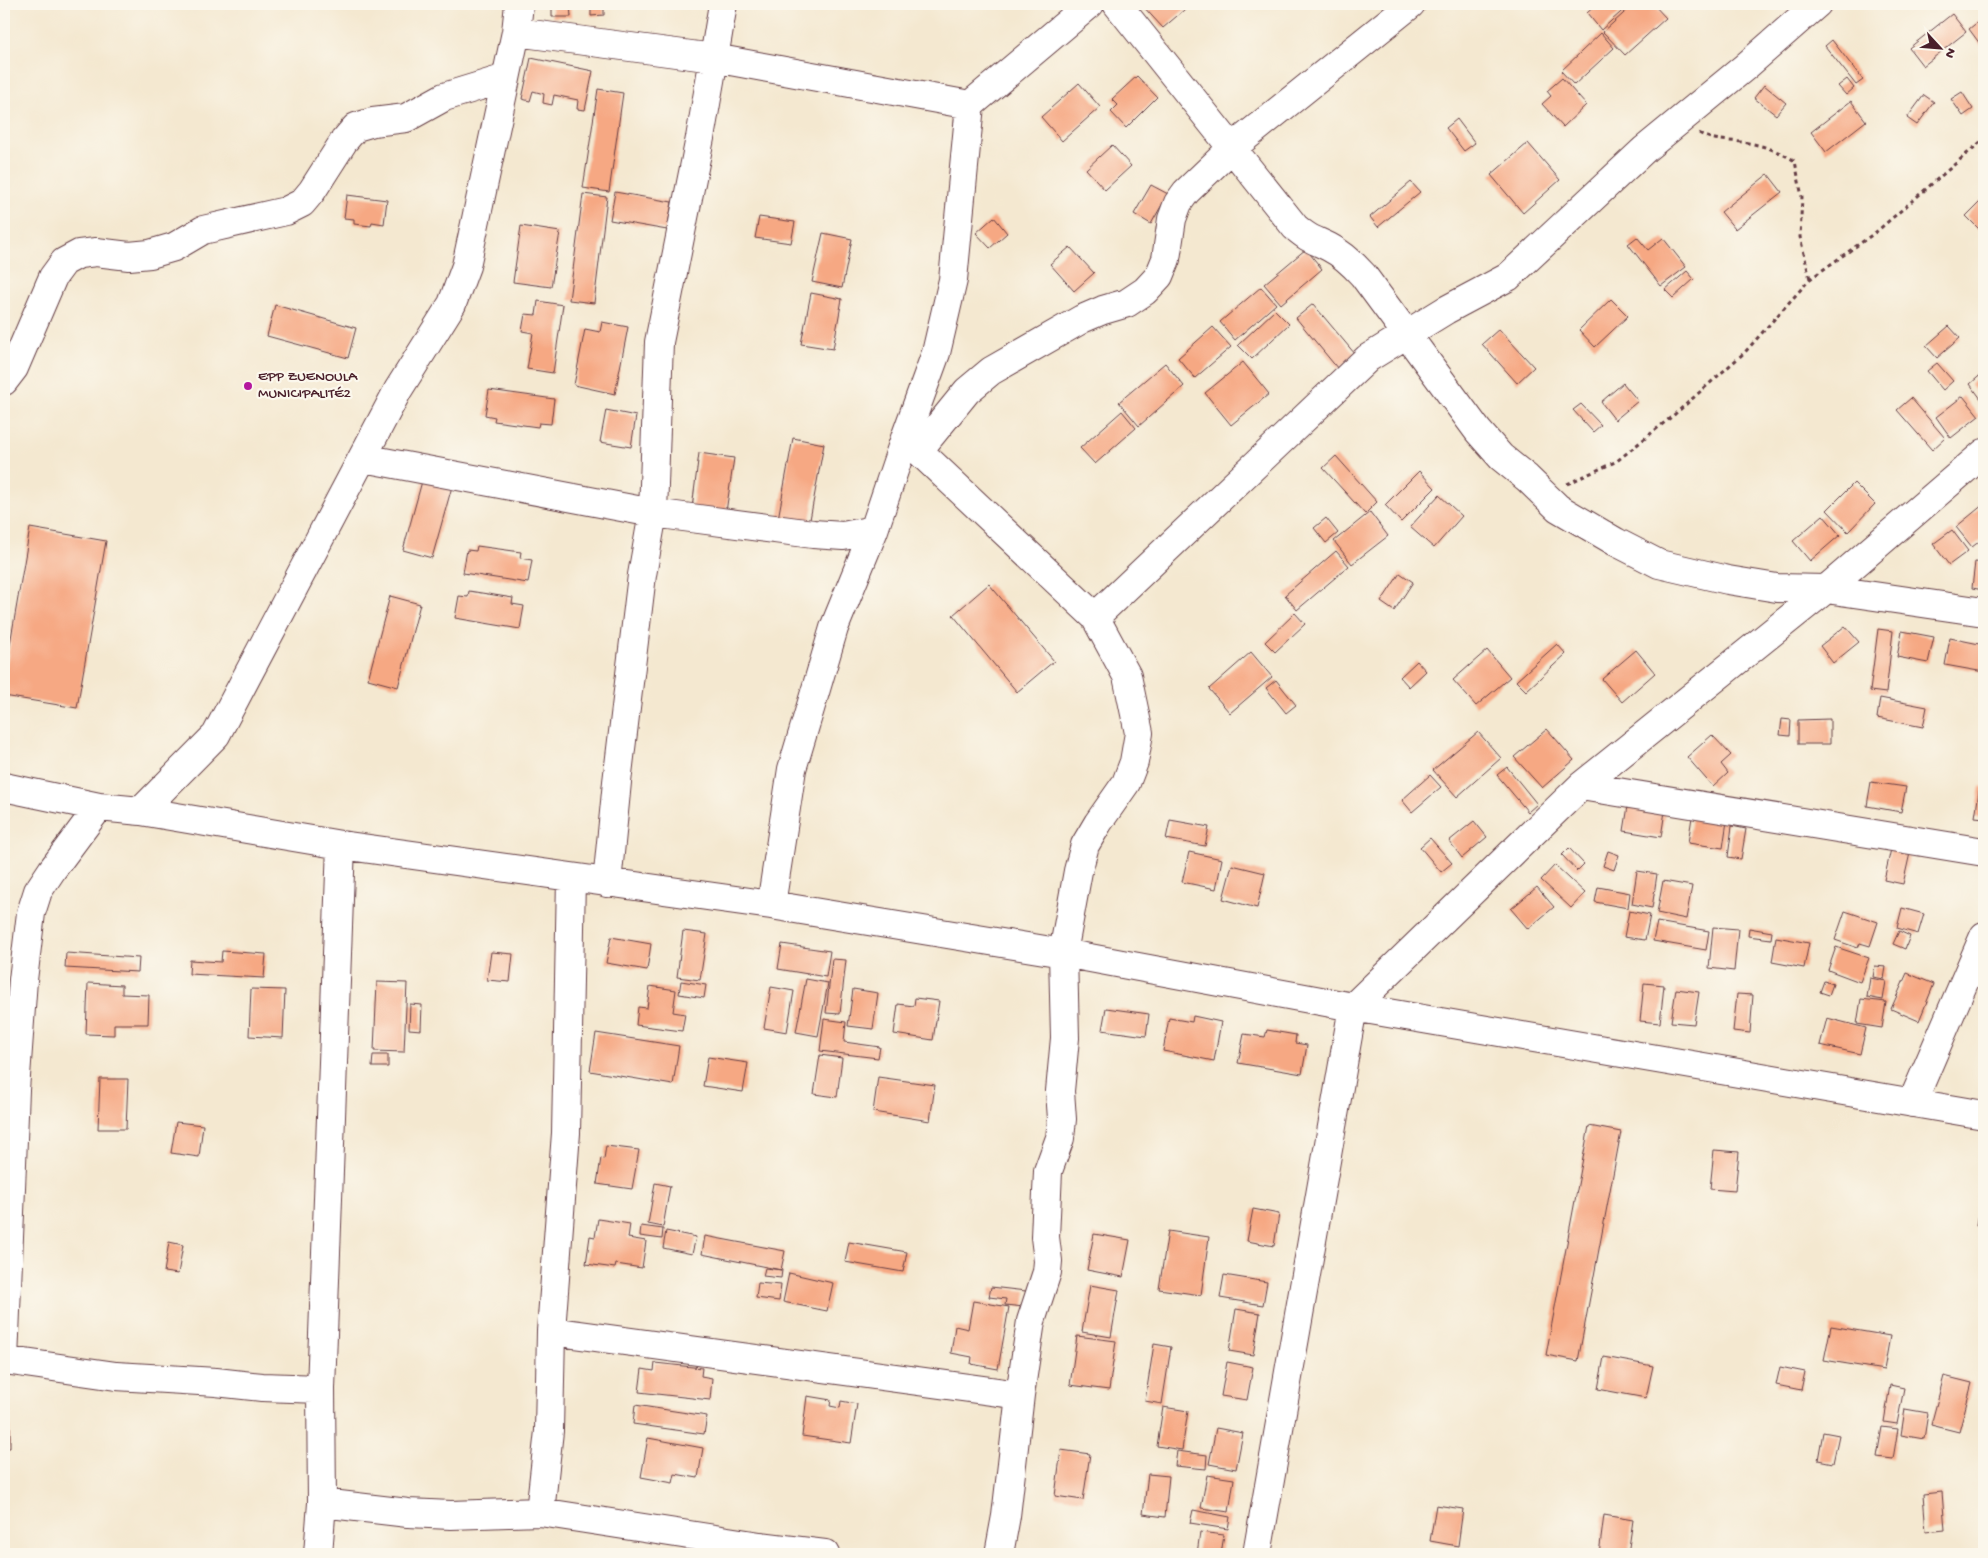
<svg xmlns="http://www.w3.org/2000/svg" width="1988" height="1558" font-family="'Gochi Hand',sans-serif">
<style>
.building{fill:#f6a883}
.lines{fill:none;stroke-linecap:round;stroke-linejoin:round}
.minor-casing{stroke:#643d44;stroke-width:30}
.path{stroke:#643d44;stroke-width:3;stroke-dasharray:4 4;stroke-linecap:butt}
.minor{stroke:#fff;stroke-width:28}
.poi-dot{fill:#b5179e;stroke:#fbf7ec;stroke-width:2}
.labels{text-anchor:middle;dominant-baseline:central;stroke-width:4.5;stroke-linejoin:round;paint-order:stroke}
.poi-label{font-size:15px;fill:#4a1f2b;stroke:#fbf7ec;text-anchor:start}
</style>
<rect width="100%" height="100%" fill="#fbf7ec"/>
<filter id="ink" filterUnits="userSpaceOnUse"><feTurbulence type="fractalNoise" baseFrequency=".02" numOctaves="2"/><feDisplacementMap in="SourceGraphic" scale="10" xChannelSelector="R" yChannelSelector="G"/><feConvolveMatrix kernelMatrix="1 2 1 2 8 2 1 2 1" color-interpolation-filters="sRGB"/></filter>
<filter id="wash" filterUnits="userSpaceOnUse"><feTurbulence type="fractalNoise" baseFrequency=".0096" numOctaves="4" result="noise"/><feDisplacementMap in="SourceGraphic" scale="20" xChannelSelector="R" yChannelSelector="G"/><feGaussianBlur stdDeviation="1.12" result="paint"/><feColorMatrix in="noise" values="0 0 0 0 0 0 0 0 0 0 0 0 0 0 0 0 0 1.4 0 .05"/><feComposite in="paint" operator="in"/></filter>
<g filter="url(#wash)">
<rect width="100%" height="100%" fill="#f4e8d0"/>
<g id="blocks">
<path class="building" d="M 552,4 L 570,4 L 571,17 L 552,17 Z
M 591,4 L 604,4 L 604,15 L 591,16 Z
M 1141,4 L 1191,4 L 1163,28 Z
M 1597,4 L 1630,4 L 1601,30 L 1587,13 Z
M 1634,4 L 1653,4 L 1666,18 L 1625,55 L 1603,32 Z
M 1952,14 L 1966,32 L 1923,66 L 1909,48 Z
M 1984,17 L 1984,47 L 1983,48 L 1969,29 Z
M 1601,33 L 1614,48 L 1574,85 L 1561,71 Z
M 1832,40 L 1863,80 L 1856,85 L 1825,46 Z
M 531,58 L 593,71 L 585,110 L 577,109 L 578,100 L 554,95 L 552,105 L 543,103 L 544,94 L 533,91 L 530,101 L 522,99 Z
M 1137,76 L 1157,97 L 1126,128 L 1111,112 L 1118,105 L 1112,99 Z
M 1562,78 L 1586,105 L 1563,127 L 1542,104 L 1551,96 L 1547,91 Z
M 1847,79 L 1854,88 L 1846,95 L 1838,86 Z
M 1079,83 L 1100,107 L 1062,141 L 1041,117 Z
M 1764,85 L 1786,103 L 1776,115 L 1754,98 Z
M 598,89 L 623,93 L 609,192 L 583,188 Z
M 1962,92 L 1973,109 L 1963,116 L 1951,99 Z
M 1924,95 L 1934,102 L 1917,125 L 1907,118 Z
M 1851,101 L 1866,121 L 1826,152 L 1811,132 Z
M 1457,119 L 1475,143 L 1464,151 L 1446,128 Z
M 1528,143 L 1560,180 L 1523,213 L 1491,175 Z
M 1112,145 L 1131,166 L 1105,190 L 1086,169 Z
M 1768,174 L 1782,192 L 1735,229 L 1721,212 Z
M 1411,182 L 1420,192 L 1378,227 L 1370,217 Z
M 1151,185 L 1168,194 L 1151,224 L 1134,214 Z
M 615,192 L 672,202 L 667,230 L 610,220 Z
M 583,194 L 607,197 L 594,303 L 569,300 Z
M 347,195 L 387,200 L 384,224 L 372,222 L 371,226 L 354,224 L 354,219 L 344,218 Z
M 1981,201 L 1984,204 L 1983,233 L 1966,216 Z
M 759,217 L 795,222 L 791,243 L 755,238 Z
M 994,217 L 1007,233 L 990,248 L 976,233 Z
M 521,226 L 560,232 L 551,287 L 513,282 Z
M 823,233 L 852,239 L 842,288 L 812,282 Z
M 1637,237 L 1648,250 L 1663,238 L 1686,267 L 1661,286 L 1628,244 Z
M 1070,247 L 1094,273 L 1074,291 L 1050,264 Z
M 1306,249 L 1322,269 L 1281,304 L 1264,284 Z
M 1687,271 L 1694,279 L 1673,298 L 1665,290 Z
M 1261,287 L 1276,304 L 1235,340 L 1220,322 Z
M 811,293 L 842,299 L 833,349 L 801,344 Z
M 1611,299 L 1628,316 L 1595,347 L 1579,330 Z
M 538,301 L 563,305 L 553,373 L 527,369 L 533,333 L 522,331 L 525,314 L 536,315 Z
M 1313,304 L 1355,354 L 1338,369 L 1296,318 Z
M 275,305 L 356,328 L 348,358 L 267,336 Z
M 1275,310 L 1289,324 L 1252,359 L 1238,345 Z
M 602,322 L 628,327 L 615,394 L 574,385 L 585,329 L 600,332 Z
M 1949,326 L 1960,338 L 1937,358 L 1926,346 Z
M 1213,327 L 1231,347 L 1195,378 L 1178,358 Z
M 1499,329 L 1534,367 L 1517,383 L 1482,344 Z
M 1243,362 L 1269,394 L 1231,425 L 1205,393 Z
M 1165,363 L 1184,386 L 1139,426 L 1119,402 Z
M 1937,363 L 1953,381 L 1943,390 L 1927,371 Z
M 1984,372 L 1984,403 L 1970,384 Z
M 1623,383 L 1638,401 L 1615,420 L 1601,402 Z
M 489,390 L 554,399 L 551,424 L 539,423 L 538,427 L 494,421 L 495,417 L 485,415 Z
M 1963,396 L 1979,416 L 1951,438 L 1936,417 Z
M 1911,398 L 1945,438 L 1932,450 L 1897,410 Z
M 1581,404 L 1601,425 L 1593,432 L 1573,410 Z
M 606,410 L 636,416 L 631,447 L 600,442 Z
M 1122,411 L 1136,428 L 1095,464 L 1080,448 Z
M 793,438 L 824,444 L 809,525 L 778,519 Z
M 699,453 L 734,458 L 726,512 L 692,508 Z
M 1336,456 L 1377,502 L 1365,514 L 1323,468 Z
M 1419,471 L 1435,488 L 1401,522 L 1385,505 Z
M 424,474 L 453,483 L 432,558 L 403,550 Z
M 1854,483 L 1875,504 L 1848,532 L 1827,510 Z
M 1439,495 L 1462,516 L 1434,548 L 1410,527 Z
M 1984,504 L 1984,538 L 1972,547 L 1956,527 Z
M 1370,512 L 1388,536 L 1352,564 L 1334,541 Z
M 1823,515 L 1840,535 L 1810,561 L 1793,541 Z
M 1326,518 L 1338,533 L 1326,543 L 1314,528 Z
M 30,528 L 106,541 L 77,708 L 4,696 L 4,679 Z
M 1952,530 L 1968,551 L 1949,565 L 1933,544 Z
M 477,546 L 521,552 L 520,558 L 532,560 L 528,583 L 463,573 L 467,550 L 476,551 Z
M 1336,551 L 1349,566 L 1297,610 L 1285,595 Z
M 1975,562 L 1984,563 L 1984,590 L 1972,588 Z
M 1400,573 L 1413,582 L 1394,611 L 1381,602 Z
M 989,584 L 1054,661 L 1017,692 L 953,615 Z
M 469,591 L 513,598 L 512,604 L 524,606 L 520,629 L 455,618 L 459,596 L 468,597 Z
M 390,596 L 420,604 L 398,687 L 368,679 Z
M 1295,613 L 1305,624 L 1275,652 L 1265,642 Z
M 1845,626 L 1859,642 L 1833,663 L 1820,646 Z
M 1878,629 L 1893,631 L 1886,693 L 1870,691 Z
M 1902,631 L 1934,637 L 1928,663 L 1897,657 Z
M 1950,638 L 1984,645 L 1984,672 L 1945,665 Z
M 1557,644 L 1566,654 L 1526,691 L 1516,681 Z
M 1487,650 L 1510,677 L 1476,706 L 1453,680 Z
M 1636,650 L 1655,673 L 1622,702 L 1602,679 Z
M 1251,652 L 1272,677 L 1230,713 L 1209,689 Z
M 1417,661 L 1426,671 L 1409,687 L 1400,677 Z
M 1276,680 L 1296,705 L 1286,713 L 1266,688 Z
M 1880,698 L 1927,707 L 1923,727 L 1877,718 Z
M 1782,719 L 1791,720 L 1790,736 L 1780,735 Z
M 1830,719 L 1830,744 L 1798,744 L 1798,720 Z
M 1547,729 L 1574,760 L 1542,788 L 1514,757 Z
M 1478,732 L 1501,758 L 1457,797 L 1433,770 Z
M 1712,735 L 1731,755 L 1721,764 L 1728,773 L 1713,787 L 1687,757 Z
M 1507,767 L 1537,804 L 1528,812 L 1497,775 Z
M 1430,775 L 1441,787 L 1412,812 L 1402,800 Z
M 1871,782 L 1906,787 L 1901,812 L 1867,806 Z
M 1980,786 L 1984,787 L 1984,818 L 1975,817 Z
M 1628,806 L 1665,811 L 1661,837 L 1624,831 Z
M 1692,817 L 1727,821 L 1723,848 L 1688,843 Z
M 1170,820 L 1209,827 L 1205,846 L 1166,839 Z
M 1474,821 L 1487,837 L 1462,858 L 1449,841 Z
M 1732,826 L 1746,829 L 1741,859 L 1728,857 Z
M 1430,838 L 1452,863 L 1441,872 L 1420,847 Z
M 1569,848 L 1584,864 L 1577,871 L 1562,855 Z
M 1891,849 L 1910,853 L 1903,884 L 1884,880 Z
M 1608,851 L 1619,855 L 1614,870 L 1603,866 Z
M 1189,852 L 1222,859 L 1216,889 L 1182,882 Z
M 1232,865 L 1265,873 L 1257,908 L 1223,899 Z
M 1555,865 L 1585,893 L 1571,908 L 1541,880 Z
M 1637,871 L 1657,874 L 1652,908 L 1632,904 Z
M 1663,881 L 1692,886 L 1686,919 L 1657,913 Z
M 1537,887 L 1554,907 L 1528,929 L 1511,909 Z
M 1598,887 L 1630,893 L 1628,908 L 1595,902 Z
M 1902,908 L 1924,914 L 1918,934 L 1897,928 Z
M 1629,911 L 1650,915 L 1645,940 L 1624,937 Z
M 1845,911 L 1878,922 L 1870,946 L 1860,943 L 1858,948 L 1835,940 Z
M 1657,922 L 1709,931 L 1706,950 L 1653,941 Z
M 1713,927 L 1738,929 L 1734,971 L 1709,968 Z
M 1749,928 L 1772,932 L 1771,939 L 1748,936 Z
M 683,931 L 707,934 L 700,980 L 677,977 Z
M 1899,931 L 1910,936 L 1905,949 L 1893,944 Z
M 611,937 L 651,944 L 647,970 L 606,963 Z
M 1776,937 L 1809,943 L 1804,968 L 1772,962 Z
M 782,944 L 830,951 L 826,977 L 778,969 Z
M 1836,947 L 1869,958 L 1860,982 L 1828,970 Z
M 222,951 L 266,954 L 264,978 L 189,974 L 190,960 L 221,962 Z
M 491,952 L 513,954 L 510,982 L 487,980 Z
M 66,953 L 139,958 L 138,972 L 65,968 Z
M 832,959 L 846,960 L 840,1014 L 826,1013 Z
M 1875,966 L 1886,967 L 1884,979 L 1873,977 Z
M 1907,973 L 1934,984 L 1919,1021 L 1891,1009 Z
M 1870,978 L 1886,981 L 1883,1000 L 1867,997 Z
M 806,979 L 828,983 L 818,1036 L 796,1032 Z
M 681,981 L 706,985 L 704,998 L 679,994 Z
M 1824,981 L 1833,984 L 1829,995 L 1820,992 Z
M 377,982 L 407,983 L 404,1052 L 374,1051 Z
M 88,983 L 122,985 L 122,994 L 149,995 L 148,1024 L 114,1024 L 114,1035 L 86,1034 Z
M 1644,983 L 1664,985 L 1660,1023 L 1640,1021 Z
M 650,986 L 676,990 L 673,1012 L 685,1014 L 682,1031 L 636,1025 L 638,1007 L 647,1008 Z
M 771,987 L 794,991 L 787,1032 L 764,1028 Z
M 251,989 L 285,990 L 283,1038 L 249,1036 Z
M 853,989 L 878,993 L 873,1029 L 848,1026 Z
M 1676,989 L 1699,992 L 1694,1024 L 1671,1022 Z
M 1737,994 L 1753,995 L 1750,1033 L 1733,1031 Z
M 915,998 L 939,1001 L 933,1040 L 894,1034 L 898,1004 L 914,1006 Z
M 1861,999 L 1886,1002 L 1882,1028 L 1857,1024 Z
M 410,1004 L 422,1005 L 421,1030 L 409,1029 Z
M 1106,1008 L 1149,1014 L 1146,1036 L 1102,1030 Z
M 1193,1016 L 1221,1022 L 1214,1061 L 1163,1051 L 1169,1018 L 1192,1022 Z
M 1827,1018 L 1866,1028 L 1860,1054 L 1820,1045 Z
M 824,1019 L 846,1022 L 844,1042 L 880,1047 L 878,1058 L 820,1051 Z
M 1267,1030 L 1296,1035 L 1295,1043 L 1307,1045 L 1302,1074 L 1238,1063 L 1244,1034 L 1265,1037 Z
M 596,1033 L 679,1046 L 673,1085 L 590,1071 Z
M 373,1055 L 388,1055 L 388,1067 L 372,1067 Z
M 820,1055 L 842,1058 L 837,1097 L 814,1094 Z
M 708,1057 L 748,1063 L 743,1092 L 703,1086 Z
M 878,1077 L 935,1085 L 930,1121 L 873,1112 Z
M 100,1079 L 128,1079 L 126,1129 L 98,1129 Z
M 176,1122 L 203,1125 L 199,1157 L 171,1153 Z
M 1589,1126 L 1621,1132 L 1578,1361 L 1546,1355 Z
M 606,1146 L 639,1150 L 632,1189 L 597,1184 L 601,1158 L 604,1159 Z
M 1714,1150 L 1739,1152 L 1735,1191 L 1710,1189 Z
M 655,1183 L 670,1186 L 663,1227 L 648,1224 Z
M 1982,1190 L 1984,1190 L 1984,1226 L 1976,1225 Z
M 1253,1209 L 1279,1214 L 1274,1246 L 1247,1241 Z
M 598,1219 L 630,1224 L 628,1238 L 646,1241 L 642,1268 L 616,1264 L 615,1268 L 586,1264 L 590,1236 L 595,1237 Z
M 641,1226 L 663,1229 L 662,1239 L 640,1236 Z
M 666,1231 L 696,1237 L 692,1254 L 663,1248 Z
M 1168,1231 L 1209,1237 L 1201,1295 L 1159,1289 Z
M 1094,1234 L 1130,1240 L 1123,1277 L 1087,1270 Z
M 705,1236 L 785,1251 L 781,1270 L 702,1254 Z
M 169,1242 L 183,1245 L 178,1274 L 164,1272 Z
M 849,1242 L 907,1252 L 903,1272 L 845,1262 Z
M 765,1268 L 782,1270 L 781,1278 L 763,1276 Z
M 789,1273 L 833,1283 L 827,1311 L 783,1302 Z
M 1224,1275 L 1267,1282 L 1263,1305 L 1220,1298 Z
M 758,1283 L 781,1285 L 779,1301 L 756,1298 Z
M 1090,1285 L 1119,1290 L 1111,1337 L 1082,1332 Z
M 991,1287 L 1026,1291 L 1024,1307 L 1005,1305 L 1006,1299 L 989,1297 Z
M 973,1301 L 1009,1307 L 998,1369 L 971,1364 L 972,1357 L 951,1353 L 955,1326 L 968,1329 Z
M 1236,1309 L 1260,1313 L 1253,1355 L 1229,1351 Z
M 1831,1326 L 1890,1336 L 1884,1370 L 1824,1360 Z
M 1077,1336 L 1116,1341 L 1109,1390 L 1070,1385 Z
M 1154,1344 L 1171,1347 L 1162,1404 L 1145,1401 Z
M 1604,1357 L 1653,1366 L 1646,1398 L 1598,1389 Z
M 1227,1362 L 1253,1367 L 1247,1400 L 1221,1396 Z
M 655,1363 L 702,1368 L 701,1376 L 712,1378 L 710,1400 L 639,1392 L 642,1369 L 654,1371 Z
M 1780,1367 L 1805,1372 L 1801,1390 L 1776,1385 Z
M 1944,1376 L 1972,1383 L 1959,1432 L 1931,1425 Z
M 1890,1385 L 1904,1388 L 1897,1424 L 1884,1422 Z
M 807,1396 L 831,1400 L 830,1406 L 840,1408 L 841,1401 L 857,1404 L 851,1443 L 802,1436 Z
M 635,1405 L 707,1416 L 704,1434 L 633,1424 Z
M 1163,1407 L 1188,1411 L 1182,1450 L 1157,1446 Z
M 1905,1409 L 1928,1413 L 1924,1439 L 1901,1435 Z
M 10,1419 L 10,1448 L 4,1448 L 4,1420 Z
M 1882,1427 L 1898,1429 L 1893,1459 L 1877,1457 Z
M 1216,1428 L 1243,1433 L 1236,1469 L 1209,1464 Z
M 1823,1432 L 1839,1435 L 1833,1463 L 1818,1460 Z
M 648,1438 L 703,1448 L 698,1478 L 675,1474 L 673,1483 L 641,1477 Z
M 1061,1450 L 1090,1454 L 1083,1500 L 1055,1496 Z
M 1177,1451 L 1207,1455 L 1206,1469 L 1175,1466 Z
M 1148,1474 L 1169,1476 L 1165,1517 L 1143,1514 Z
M 1207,1475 L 1234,1479 L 1229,1512 L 1201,1508 Z
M 1942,1492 L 1945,1530 L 1926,1532 L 1923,1494 Z
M 1436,1505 L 1463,1509 L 1458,1546 L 1430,1541 Z
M 1193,1510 L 1230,1517 L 1228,1529 L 1190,1523 Z
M 1604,1515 L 1633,1520 L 1628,1554 L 1599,1554 Z
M 1200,1532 L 1224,1535 L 1221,1554 L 1197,1554 Z
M 1691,1550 L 1714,1550 L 1714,1554 L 1691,1554 Z"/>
</g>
</g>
<g filter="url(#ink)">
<use href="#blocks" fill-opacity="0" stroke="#643d44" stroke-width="1"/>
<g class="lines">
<defs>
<path id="minor" d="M 1117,4 L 1295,227 C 1310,240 1313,239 1329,247 C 1343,254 1353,264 1363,275 L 1478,431 L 1501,457 L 1527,478 L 1558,508 L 1616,542 L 1659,564 L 1728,580 L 1777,588 L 1826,589 L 1984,612
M 516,32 L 714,58 L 723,4
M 970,105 L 1090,4
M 4,381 L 14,368 L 53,277 L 64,262 L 79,254 L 96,252 L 129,256 L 150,254 L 174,247 L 203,230 L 286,211 L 302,203 L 312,191 L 344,141 L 356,127 L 373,122 L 406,118 L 444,97 L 506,78
M 905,438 L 1095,617 L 1127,676 L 1139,733 L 1134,762 L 1126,783 L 1098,823 L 1085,845 L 1078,871 L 1063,953 L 1065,1038 L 1060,1091 L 1062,1119 L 1060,1138 L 1048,1171 L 1045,1237 L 1048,1261 L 1047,1272 L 1031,1321 L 1020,1395 L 1006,1516 L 999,1554
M 919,450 L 967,391 L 991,371 L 1082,319 L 1103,310 L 1127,303 L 1145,291 L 1159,276 L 1166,259 L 1172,219 L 1178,203 L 1186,192 L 1232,148 L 1411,4
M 363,458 L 653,513 L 813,534 L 843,536 L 874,530
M 1095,617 L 1368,358 L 1446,310 L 1508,277 L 1645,149 L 1745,67 L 1817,4
M 1581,786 L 1984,852
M 4,787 L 99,807 L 141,811 L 341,845 L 771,905 L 1063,953 L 1353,1007 L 1581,786 L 1826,589 L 1984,453
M 99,807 L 52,870 L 38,891 L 31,913 L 23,980 L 15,1090 L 4,1360 L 116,1376 L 216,1382 L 262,1387 L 321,1389
M 141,811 L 216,735 L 398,390 L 452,304 L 466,266 L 516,32 L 519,4
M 607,883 L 617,782 L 642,575 L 653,513 L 659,342 L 700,138 L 714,58 L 970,105 L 953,280 L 936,353 L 905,438 L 874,530 L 834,628 L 813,699 L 792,769 L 771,905
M 1912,1103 L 1984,936
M 551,1331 L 1020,1395
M 322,1503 L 408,1513 L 451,1515 L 540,1512 L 760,1546 L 825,1554
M 540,1512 L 549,1431 L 551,1331 L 566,1133 L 571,878
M 318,1554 L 322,1503 L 321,1389 L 341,845
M 1257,1554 L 1353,1007 L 1984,1115"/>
</defs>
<use href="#minor" class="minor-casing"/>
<path class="path" d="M 1699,133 C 1714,142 1732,140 1748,143 C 1766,146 1780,152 1795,161 L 1802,197 L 1800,237 L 1810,279
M 1567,484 L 1617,461 L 1675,414 L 1745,352 L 1810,279 L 1876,232 L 1984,139"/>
<use href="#minor" class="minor"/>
</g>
</g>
<circle class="poi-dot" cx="248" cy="386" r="5"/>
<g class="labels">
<g class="poi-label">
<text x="258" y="377">EPP ZUENOULA<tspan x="258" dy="17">MUNICIPALITÉ2</tspan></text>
</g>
</g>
<rect width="1988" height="1558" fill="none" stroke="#fbf7ec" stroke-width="20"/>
<g transform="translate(1940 48) rotate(116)" stroke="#fbf7ec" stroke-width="4" paint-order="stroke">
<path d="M0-4L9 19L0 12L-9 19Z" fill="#4a1f2b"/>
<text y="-8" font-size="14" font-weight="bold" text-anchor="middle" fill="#4a1f2b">N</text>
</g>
</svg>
